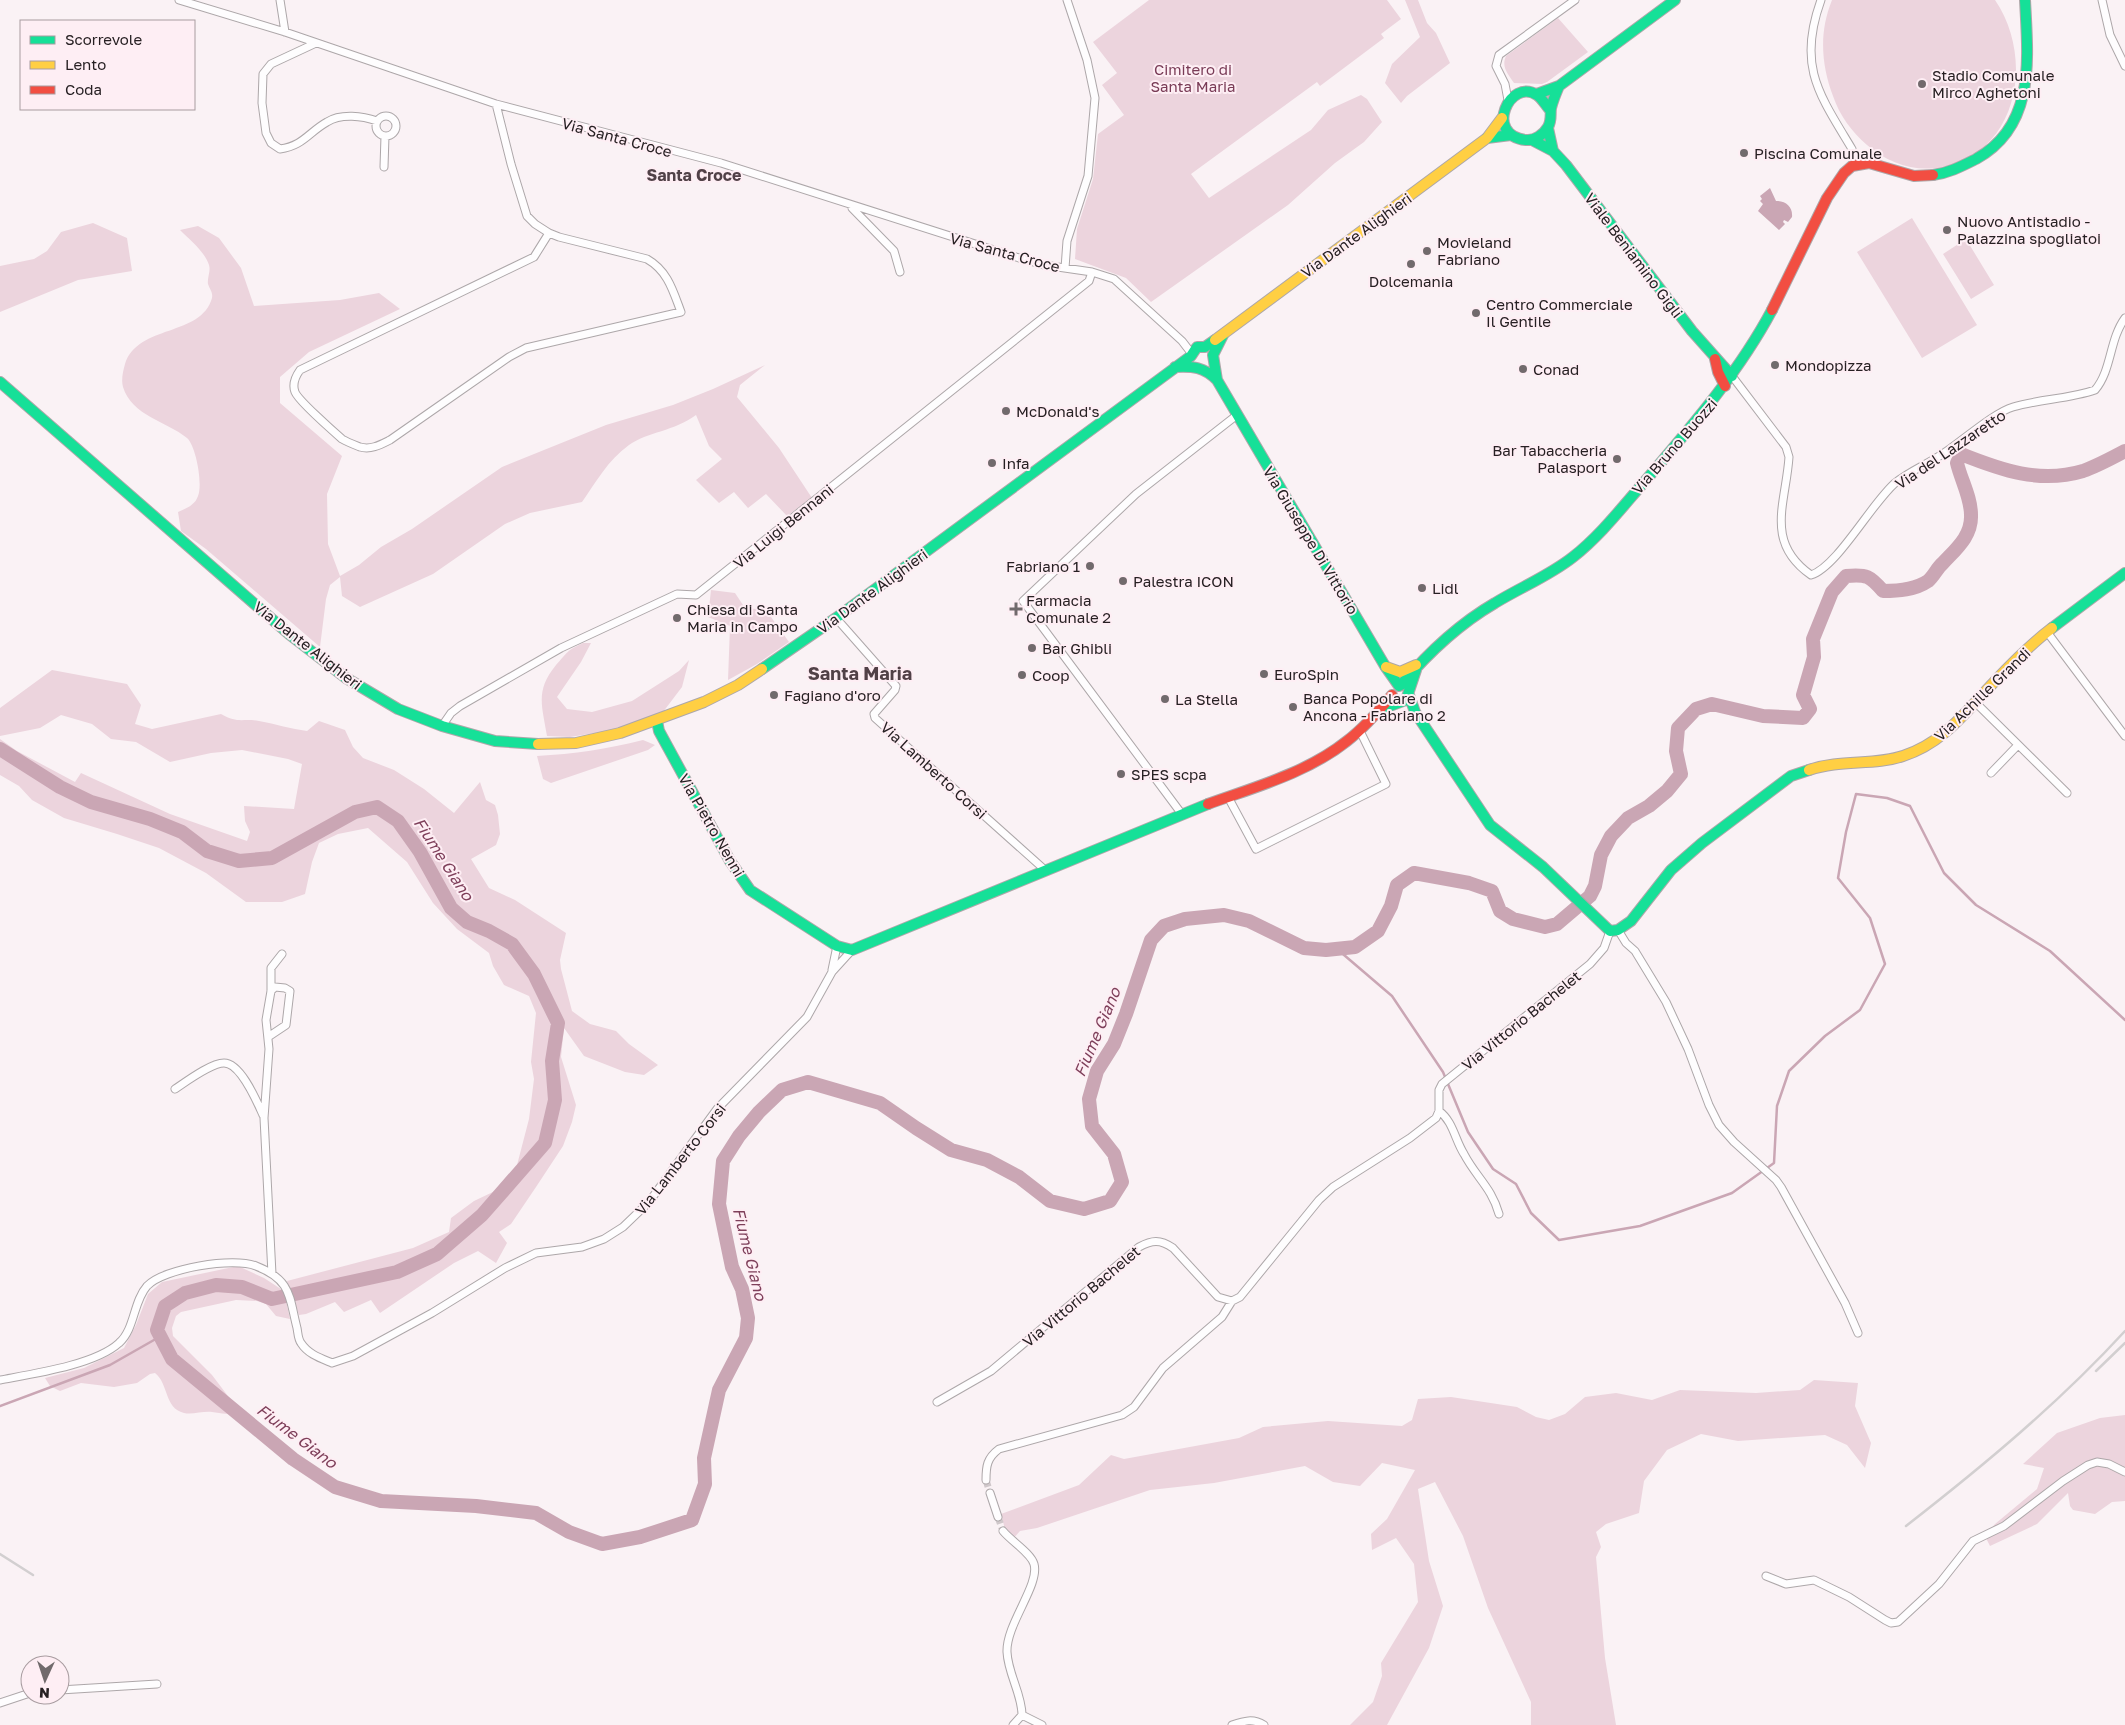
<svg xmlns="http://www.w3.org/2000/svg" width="2125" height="1725" font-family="'Golos Text',sans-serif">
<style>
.green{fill:#ecd4dd}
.water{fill:#caa6b4}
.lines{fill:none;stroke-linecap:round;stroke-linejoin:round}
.stream{stroke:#caa6b4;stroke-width:2.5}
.river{stroke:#caa6b4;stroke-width:14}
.street-tunnel{stroke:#d0c8cb;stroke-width:7;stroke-dasharray:7 3.5;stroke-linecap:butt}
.street-casing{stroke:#ada7a9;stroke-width:9}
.fast-casing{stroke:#ada7a9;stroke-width:12}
.slow-casing{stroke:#ada7a9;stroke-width:12}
.jam-casing{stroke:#ada7a9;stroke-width:12}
.street{stroke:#fefdfe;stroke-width:7}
.fast{stroke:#16e098;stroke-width:10}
.slow{stroke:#ffcf43;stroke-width:10}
.jam{stroke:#f24e42;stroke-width:10}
.rail{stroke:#d2cfd0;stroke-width:2.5}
.poi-dot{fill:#716a6c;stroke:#feeef4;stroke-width:2}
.labels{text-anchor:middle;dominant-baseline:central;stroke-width:4;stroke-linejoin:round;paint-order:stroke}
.park-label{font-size:15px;fill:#793b56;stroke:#feeef4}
.poi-label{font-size:15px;fill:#272023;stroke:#feeef4;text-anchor:start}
.street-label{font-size:15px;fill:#272023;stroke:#feeef4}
.neighbourhood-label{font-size:16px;font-weight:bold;fill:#514147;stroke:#feeef4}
.water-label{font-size:16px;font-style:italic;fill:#7e3f5a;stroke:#feeef4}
.quarter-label{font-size:18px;font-weight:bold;fill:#514147;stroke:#feeef4}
</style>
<rect width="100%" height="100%" fill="#faf2f5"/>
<path class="green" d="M 1149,0 L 1387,0 L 1401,19 L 1381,34 L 1384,38 L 1320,86 L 1317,82 L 1191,174 L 1209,198 L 1311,130 L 1328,110 L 1361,95 L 1367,99 L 1382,122 L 1364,142 L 1335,163 L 1288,205 L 1151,302 L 1126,278 L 1075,259 L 1077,229 L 1093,179 L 1098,134 L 1124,115 L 1102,85 L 1117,73 L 1093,42 Z
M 1405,0 L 1418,0 L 1427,23 L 1436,33 L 1450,63 L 1407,96 L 1401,103 L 1385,83 L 1392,64 L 1420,37 Z
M 1832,0 L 1995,0 C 2036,60 2017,157 1937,168 C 1910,171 1887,162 1867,145 C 1851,131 1840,116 1833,96 C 1821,64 1819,32 1832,0 Z
M 1558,18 L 1588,52 L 1547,82 L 1542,84 L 1514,83 C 1508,74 1501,67 1506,56 Z
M 1912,218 L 1977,325 L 1922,358 L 1857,252 Z
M 93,223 L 127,238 L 132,271 L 78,280 L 0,312 L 0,266 L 34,259 L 47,251 L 61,232 Z
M 198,226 L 219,238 L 241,268 L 254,306 L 340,300 L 379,293 L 400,309 L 309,352 L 280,377 L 280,403 L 342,456 L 327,494 L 328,544 L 340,576 L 359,565 L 381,547 L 412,529 L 502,467 L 606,425 L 673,405 L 713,389 L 765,365 L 740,385 L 737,397 L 779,448 L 812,498 L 787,516 L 766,494 L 748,508 L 734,492 L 719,503 L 696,480 L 722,459 L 709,446 L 696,415 C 675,431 647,432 629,445 C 608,460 596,482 582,502 L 530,513 L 505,524 L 433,574 L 360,607 L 342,596 L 340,577 L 330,585 L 326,599 L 320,647 L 206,549 L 181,531 L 178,512 C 187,508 195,505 198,496 C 203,484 196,446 187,438 C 166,421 132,416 123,387 C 121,380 123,371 125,364 C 138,324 201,337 212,298 C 213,292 210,290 208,284 C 207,278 211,271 209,265 C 205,252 190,240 180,230 Z
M 1966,239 L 1994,285 L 1971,299 L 1943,254 Z
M 711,590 L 735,593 L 745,608 L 766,610 L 789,642 L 757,664 L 728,680 L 730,626 L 708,617 Z
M 583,643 L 591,643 L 581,662 L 557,697 L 567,709 L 592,712 L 632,701 L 679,671 L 689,660 L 682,687 L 663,712 L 614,730 L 570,737 L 547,736 C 542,705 535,691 556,665 C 568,652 566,651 583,643 Z
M 52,670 L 127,684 L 141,705 L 135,724 L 152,729 L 221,714 C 238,724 242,718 259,721 C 276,724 291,729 307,731 L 319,721 L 345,730 L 353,747 L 363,758 L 394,770 L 424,789 L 454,813 L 480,782 L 486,800 L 495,805 L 498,815 L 500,834 L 496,845 L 471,859 L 489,888 L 515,900 L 566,933 L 560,960 L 561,969 L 572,1011 L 590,1024 L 616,1031 L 629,1044 L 658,1065 L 644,1075 L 625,1072 L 584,1056 L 564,1028 L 561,1057 L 576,1105 L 572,1122 L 563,1146 L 536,1187 L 511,1224 L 499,1232 L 507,1243 L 496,1263 L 478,1251 L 454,1263 L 380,1313 L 371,1300 L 344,1312 L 335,1302 L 306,1314 L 299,1315 L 287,1281 L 413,1248 L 449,1232 L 451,1218 L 474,1201 L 495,1191 L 516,1169 L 529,1119 L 534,1079 L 531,1062 L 536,1013 L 529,996 L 504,985 L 493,966 L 489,953 L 457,929 L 433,903 L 407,862 L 368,828 L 338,834 L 319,843 L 312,862 L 305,894 L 282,902 L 246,902 L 206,873 L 159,848 L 117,834 L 64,818 L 32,800 L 19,786 L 0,775 L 0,739 L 17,751 L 75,782 L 81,773 L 170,814 L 247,841 L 250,832 L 245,821 L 244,806 L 294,809 L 302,764 L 288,759 L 242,750 L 211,753 L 170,762 L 136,742 L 111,739 L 92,724 L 61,715 L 40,728 L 0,736 L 0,708 Z
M 643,740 L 655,745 L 648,750 L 551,783 L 543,779 L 537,756 C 574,754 607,749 643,740 Z
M 238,1266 L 264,1278 L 284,1291 L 290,1319 L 276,1316 L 266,1304 L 257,1301 L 236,1300 L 181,1312 L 176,1316 L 172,1328 L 173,1336 L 212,1375 L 237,1408 C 229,1417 222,1413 212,1412 C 203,1411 192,1415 184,1413 C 164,1408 169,1384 155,1373 L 150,1374 L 137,1383 L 114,1387 L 81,1383 L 60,1391 L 50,1386 L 45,1378 L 84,1368 L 124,1348 L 136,1325 L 148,1294 L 162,1282 Z
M 1814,1380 L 1858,1383 L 1855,1406 L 1871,1443 L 1865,1468 L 1847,1445 L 1825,1435 L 1738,1441 L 1701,1434 L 1667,1450 L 1644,1481 L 1639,1513 L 1606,1524 L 1596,1532 L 1601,1547 L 1596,1557 L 1605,1658 L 1616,1725 L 1531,1725 L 1531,1702 L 1488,1608 L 1463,1536 L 1435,1482 L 1418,1489 L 1429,1561 L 1443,1606 L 1429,1648 L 1387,1725 L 1350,1725 L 1373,1702 L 1382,1676 L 1381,1663 L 1418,1602 L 1414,1564 L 1396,1538 L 1372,1550 L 1371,1534 L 1387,1519 L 1415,1470 L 1382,1463 L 1360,1486 L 1333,1482 L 1305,1466 L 1214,1483 L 1150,1490 L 1037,1528 L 1020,1531 L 1012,1540 L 1005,1529 L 1001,1514 L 1079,1485 L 1111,1455 L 1124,1459 L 1239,1438 L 1263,1427 L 1328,1421 L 1402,1426 L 1412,1420 L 1418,1399 L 1451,1397 L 1517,1407 L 1536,1417 L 1549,1420 L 1565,1414 L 1585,1397 L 1616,1393 L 1652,1400 L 1680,1390 L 1756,1393 L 1800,1390 Z
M 2125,1415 L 2125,1501 L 2112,1502 L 2095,1514 L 2073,1510 L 2070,1506 L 2068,1493 L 2037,1524 L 1990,1546 L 1985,1536 L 1995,1524 L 2037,1489 L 2044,1468 L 2023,1464 L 2057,1433 L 2100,1418 Z"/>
<path class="water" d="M 1770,188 L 1776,201 C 1786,201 1793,207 1792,217 L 1788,222 L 1784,220 L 1783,222 L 1785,224 L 1779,230 L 1758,211 L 1763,204 L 1760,201 L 1762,199 L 1760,196 Z"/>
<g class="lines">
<path class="stream" d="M 1337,949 L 1392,996 L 1443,1072 L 1468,1132 L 1493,1169 L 1516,1184 L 1531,1213 L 1559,1240 L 1640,1226 L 1732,1193 L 1774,1163 L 1777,1106 L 1789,1071 L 1825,1036 L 1860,1010 L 1885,964 L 1870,918 L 1838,878 L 1846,832 L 1856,794 L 1887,798 L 1910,806 L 1944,873 L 1976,905 L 2050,951 L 2125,1020
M 0,1406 L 110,1365 L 161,1336"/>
<path class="river" d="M 0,749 L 60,787 L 91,802 L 150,819 L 182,832 L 207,851 L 239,861 L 272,858 L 355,812 L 377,807 L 398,821 L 420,852 L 451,908 L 467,922 L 489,931 L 512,944 L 534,974 L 558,1023 L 552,1061 L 555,1100 L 545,1143 L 482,1215 L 437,1254 L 397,1272 L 272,1299 L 242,1287 L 216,1285 L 185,1293 L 165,1306 L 157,1330 L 172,1359 L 293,1459 L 335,1487 L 381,1501 L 476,1506 L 536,1513 L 569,1532 L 602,1544 L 640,1537 L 692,1520 L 705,1484 L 704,1458 L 719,1390 L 746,1338 L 748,1318 L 742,1289 L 732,1267 L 719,1204 L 723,1161 L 739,1136 L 759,1112 L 782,1090 L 808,1082 L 880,1103 L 916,1128 L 951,1150 L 987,1160 L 1019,1177 L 1050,1201 L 1084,1209 L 1110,1201 L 1122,1182 L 1114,1154 L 1092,1126 L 1089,1099 L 1097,1071 L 1114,1044 L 1126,1014 L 1151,940 L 1164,926 L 1185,919 L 1224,915 L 1249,921 L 1304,948 L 1326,950 L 1355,947 L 1378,931 L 1391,906 L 1397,885 L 1414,873 L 1469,883 L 1492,891 L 1500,911 L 1513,919 L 1545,927 L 1557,924 L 1590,896 L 1595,886 L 1601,855 L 1611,836 L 1628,818 L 1649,806 L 1667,791 L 1681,774 L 1676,751 L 1678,728 L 1696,709 L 1712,704 L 1763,716 L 1803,718 L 1810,709 L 1803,695 L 1814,657 L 1813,639 L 1832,592 L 1846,576 C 1867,574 1870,576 1883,591 C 1898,591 1915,590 1928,581 C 1934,576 1937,568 1943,563 C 1956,549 1972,536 1971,515 C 1971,497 1961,480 1957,463 L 1961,454 C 2001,470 2040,484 2083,471 C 2097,466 2112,458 2125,451"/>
<path class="street-tunnel" d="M 986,1480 L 990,1493
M 998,1517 L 1003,1531"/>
<defs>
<path id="street" d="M 179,0 L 285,32 L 496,104 L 721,163 L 1016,257 L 1044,265 L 1092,272 L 1114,279 L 1182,341 L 1192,354
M 280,0 L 285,32
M 1821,0 C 1797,66 1819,94 1852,149
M 2102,0 L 2110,35 L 2125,66
M 316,43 L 271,64 L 263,74 L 262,103 L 266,133 L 271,143 L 280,149 C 303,146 309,132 327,122 C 341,113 363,116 377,121
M 1508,100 L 1505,84 L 1496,66 L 1499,55 L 1575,0
M 496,104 L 511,164 L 527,216 L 535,224 L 549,233 L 559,237 L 647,259 C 668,271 673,291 681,312 L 526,348 L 509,357 L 390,440 C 380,445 371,450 360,447 C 355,445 347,442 342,439 C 334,432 298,400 295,392 C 292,384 295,377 300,370 L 534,257 L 549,233
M376 126a10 10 0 1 1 20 0a10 10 0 1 1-20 0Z
M 384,167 L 385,136
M 852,208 L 894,251 L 900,272
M 1065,268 L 1067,241 L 1088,176 L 1095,98 L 1087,60 L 1067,0
M 1732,376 L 1786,447 L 1789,457 C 1786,503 1764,542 1811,575 C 1837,567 1871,504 1895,483 C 1910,471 1928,464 1944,453 C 1962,441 1995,412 2013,407 C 2040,399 2069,399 2095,390 C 2112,370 2109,340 2125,318
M 836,618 L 896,686 L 895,690 L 874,714 L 875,718 L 1045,870
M 2047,632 L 2125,736
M 1975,702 L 2067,793
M 442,726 L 451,713 L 460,706 L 561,648 L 677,594 L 696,595 L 1089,281 L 1092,272
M 1991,773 L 2018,745
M 1228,797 L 1256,849 L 1386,784 L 1360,731
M 1181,813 L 1023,601 L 1136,494 L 1237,415
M 1618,930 L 1626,943 L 1635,951 L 1666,1002 L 1688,1049 L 1709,1105 L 1719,1125 L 1734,1142 L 1776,1180 L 1781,1187 L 1845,1303 L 1858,1333
M 832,970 L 837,946
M 268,1037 L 286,1025 L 290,991 L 285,988 L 275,987 L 271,991
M 175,1089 C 187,1081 211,1063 224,1063 C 241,1063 257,1102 263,1115
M 1439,1111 C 1453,1121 1455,1140 1464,1154 C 1476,1177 1492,1188 1499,1214
M 272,1274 L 264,1118 L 269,1049 L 266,1020 L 271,991 L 271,968 L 282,954
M 0,1380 C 32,1374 95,1365 119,1343 C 135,1329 133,1302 147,1286 C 164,1268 234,1257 256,1266 C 292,1280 289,1297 297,1328 C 298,1333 298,1339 301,1343 C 308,1354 320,1358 332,1363 L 353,1356 L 432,1313 L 505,1268 L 536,1253 L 582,1247 L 604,1239 L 623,1227 L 649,1202 L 717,1109 L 807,1017 L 832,972 L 852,950
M 937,1402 L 991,1371 L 1139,1247 C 1152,1240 1160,1239 1173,1248 L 1218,1297 L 1232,1301 L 1240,1297 L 1319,1200 L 1333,1187 L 1410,1138 L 1436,1118 L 1439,1111 L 1439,1090 L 1442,1084 L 1590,964 L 1604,948 L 1610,931
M 986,1480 C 986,1466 987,1458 999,1449 L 1122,1415 L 1134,1407 L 1163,1368 L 1222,1317 L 1232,1301
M 990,1493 L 998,1517
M 1003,1531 C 1011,1541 1031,1553 1034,1564 C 1040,1585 1006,1624 1007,1652 C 1008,1674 1022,1694 1022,1715 L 1013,1725
M 1766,1576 L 1786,1584 L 1814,1580 L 1849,1597 L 1885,1620 L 1891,1623 L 1898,1622 L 1939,1584 L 1973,1541 L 2004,1526 L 2063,1481 L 2088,1465 L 2097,1462 L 2109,1464 L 2125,1472
M 60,1690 L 157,1684
M 0,1703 L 30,1693
M 1022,1715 L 1042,1725
M 1232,1725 C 1244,1721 1253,1718 1264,1725"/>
<path id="fast" d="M 1537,94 L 1559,86 L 1675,0
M 1550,110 C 1546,106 1542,98 1537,95 C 1510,77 1483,135 1526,140 C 1535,141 1544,134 1548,127 C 1552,120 1550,115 1551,108 C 1553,100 1556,93 1559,86
M 1548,128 L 1553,151
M 1487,138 L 1511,135
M 1532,140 L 1553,151 L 1566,165 L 1692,331 L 1732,376
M 1933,175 C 1949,173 1962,166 1976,159 C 2036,126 2028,59 2025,0
M 1175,367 C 1193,366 1204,367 1217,380 L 1385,666 L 1399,686
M 1217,380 L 1213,355 L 1223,335
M 0,382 L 289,634 L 346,678 L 398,709 L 442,726 L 495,741 L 538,744
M 2052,628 L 2125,573
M 762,669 L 836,618 L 1191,356 L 1197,347 L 1205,347 L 1215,340
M 1401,685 C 1428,653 1459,624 1495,603 C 1521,587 1549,576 1573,557 C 1601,535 1623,506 1646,480 C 1692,426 1739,372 1772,310
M 1409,695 L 1415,712 L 1490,825 L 1543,867 L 1610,931 L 1618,930 L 1631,921 L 1671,870 L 1702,843 L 1791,776 L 1809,770
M 1382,709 L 1406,700 L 1416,670
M 657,721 L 659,731 L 730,861 L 750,890 L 837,946 L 852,950 L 1208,804"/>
<path id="slow" d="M 1215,340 L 1487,138 L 1502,118
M 1386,667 L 1400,672 L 1416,665
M 538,744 L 576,743 L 620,733 L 704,702 L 738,685 L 762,669
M 1809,770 C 1841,759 1874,766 1903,756 C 1938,745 1959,720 1983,694 C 2004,671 2027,647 2052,628"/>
<path id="jam" d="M 1772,310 L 1827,198 L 1844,173 L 1852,166 L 1869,163 L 1914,176 L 1933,175
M 1715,359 L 1718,372 L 1725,386
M 1208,804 C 1255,787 1307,773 1347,741 C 1364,728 1378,712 1392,695"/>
</defs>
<use href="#street" class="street-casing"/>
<use href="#fast" class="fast-casing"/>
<use href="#slow" class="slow-casing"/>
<use href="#jam" class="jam-casing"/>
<use href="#street" class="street"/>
<use href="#fast" class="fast"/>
<use href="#slow" class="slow"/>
<use href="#jam" class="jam"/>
<path class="rail" d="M 2096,1371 L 2125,1343
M 1906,1526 C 1983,1466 2059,1403 2125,1331
M 0,1554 L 33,1575"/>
</g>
<g class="poi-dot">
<circle cx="1922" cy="84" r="5"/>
<circle cx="1744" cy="153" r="5"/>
<circle cx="1947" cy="230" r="5"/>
<circle cx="1427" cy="251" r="5"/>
<circle cx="1411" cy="264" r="5"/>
<circle cx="1476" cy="313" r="5"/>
<circle cx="1775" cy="365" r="5"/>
<circle cx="1523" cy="369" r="5"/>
<circle cx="1006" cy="411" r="5"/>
<circle cx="1617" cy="459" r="5"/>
<circle cx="992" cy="463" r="5"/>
<circle cx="1090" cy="566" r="5"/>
<circle cx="1123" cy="581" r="5"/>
<circle cx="1422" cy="588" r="5"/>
<path d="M1013.5 601.5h5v5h5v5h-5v5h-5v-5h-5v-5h5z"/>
<circle cx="677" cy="618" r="5"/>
<circle cx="1032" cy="648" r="5"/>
<circle cx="1264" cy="674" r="5"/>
<circle cx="1022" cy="675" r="5"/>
<circle cx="774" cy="695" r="5"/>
<circle cx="1165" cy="699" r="5"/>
<circle cx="1293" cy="707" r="5"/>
<circle cx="1121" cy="774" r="5"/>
</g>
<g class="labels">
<g class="park-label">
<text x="1193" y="69">Cimitero di<tspan x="1193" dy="17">Santa Maria</tspan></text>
</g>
<g class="poi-label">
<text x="1932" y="75">Stadio Comunale<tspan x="1932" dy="17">Mirco Aghetoni</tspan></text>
<text x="1754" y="153">Piscina Comunale</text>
<text x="1957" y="221">Nuovo Antistadio -<tspan x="1957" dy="17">Palazzina spogliatoi</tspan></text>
<text x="1437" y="242">Movieland<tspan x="1437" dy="17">Fabriano</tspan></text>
<text x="1411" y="281" text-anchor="middle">Dolcemania</text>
<text x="1486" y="304">Centro Commerciale<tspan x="1486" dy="17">Il Gentile</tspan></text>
<text x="1785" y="365">Mondopizza</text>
<text x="1533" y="369">Conad</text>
<text x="1016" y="411">McDonald's</text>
<text x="1607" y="450" text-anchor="end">Bar Tabaccheria<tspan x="1607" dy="17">Palasport</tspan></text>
<text x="1002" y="463">Infa</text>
<text x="1080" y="566" text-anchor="end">Fabriano 1</text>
<text x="1133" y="581">Palestra ICON</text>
<text x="1432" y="588">Lidl</text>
<text x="1026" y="600">Farmacia<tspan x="1026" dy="17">Comunale 2</tspan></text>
<text x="687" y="609">Chiesa di Santa<tspan x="687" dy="17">Maria in Campo</tspan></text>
<text x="1042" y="648">Bar Ghibli</text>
<text x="1274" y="674">EuroSpin</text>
<text x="1032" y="675">Coop</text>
<text x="784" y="695">Fagiano d'oro</text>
<text x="1303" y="698">Banca Popolare di<tspan x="1303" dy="17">Ancona - Fabriano 2</tspan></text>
<text x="1175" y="699">La Stella</text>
<text x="1131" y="774">SPES scpa</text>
</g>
<g class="street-label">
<text transform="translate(617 137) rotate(15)">Via Santa Croce</text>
<text transform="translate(1356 235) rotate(-36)">Via Dante Alighieri</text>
<text transform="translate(1005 252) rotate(15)">Via Santa Croce</text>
<text transform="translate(1634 255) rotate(53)">Viale Beniamino Gigli</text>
<text transform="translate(1674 446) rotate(-49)">Via Bruno Buozzi</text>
<text transform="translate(1950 449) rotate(-34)">Via del Lazzaretto</text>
<text transform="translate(783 526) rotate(-39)">Via Luigi Bennani</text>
<text transform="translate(1311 540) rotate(59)">Via Giuseppe Di Vittorio</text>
<text transform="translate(872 591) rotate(-36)">Via Dante Alighieri</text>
<text transform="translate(308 645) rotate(38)">Via Dante Alighieri</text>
<text transform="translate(1982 694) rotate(-44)">Via Achille Grandi</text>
<text transform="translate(934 770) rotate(42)">Via Lamberto Corsi</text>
<text transform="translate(712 825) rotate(60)">Via Pietro Nenni</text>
<text transform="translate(1521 1020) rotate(-39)">Via Vittorio Bachelet</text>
<text transform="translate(680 1159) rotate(-52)">Via Lamberto Corsi</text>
<text transform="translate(1081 1296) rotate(-40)">Via Vittorio Bachelet</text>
</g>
<g class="neighbourhood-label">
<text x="694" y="175">Santa Croce</text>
</g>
<g class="water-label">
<text transform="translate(444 859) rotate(57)">Fiume Giano</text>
<text transform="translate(1097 1032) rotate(-67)">Fiume Giano</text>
<text transform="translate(750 1254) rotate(76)">Fiume Giano</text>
<text transform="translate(297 1436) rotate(37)">Fiume Giano</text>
</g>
<g class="quarter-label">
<text x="860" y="673">Santa Maria</text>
</g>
</g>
<rect x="20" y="20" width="175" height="90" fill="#feeef4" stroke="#a89ca0"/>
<rect x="30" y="36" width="25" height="8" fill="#16e098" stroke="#a89ca0"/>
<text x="65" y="45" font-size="15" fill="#272023">Scorrevole</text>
<rect x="30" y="61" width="25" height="8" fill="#ffcf43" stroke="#a89ca0"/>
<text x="65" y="70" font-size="15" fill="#272023">Lento</text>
<rect x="30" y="86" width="25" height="8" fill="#f24e42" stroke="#a89ca0"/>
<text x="65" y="95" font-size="15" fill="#272023">Coda</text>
<g transform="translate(45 1680) rotate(183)"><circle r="24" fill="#feeef4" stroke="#a89ca0"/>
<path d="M0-4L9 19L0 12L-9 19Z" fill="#716a6c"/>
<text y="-8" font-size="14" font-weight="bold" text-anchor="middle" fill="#272023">N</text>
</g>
</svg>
